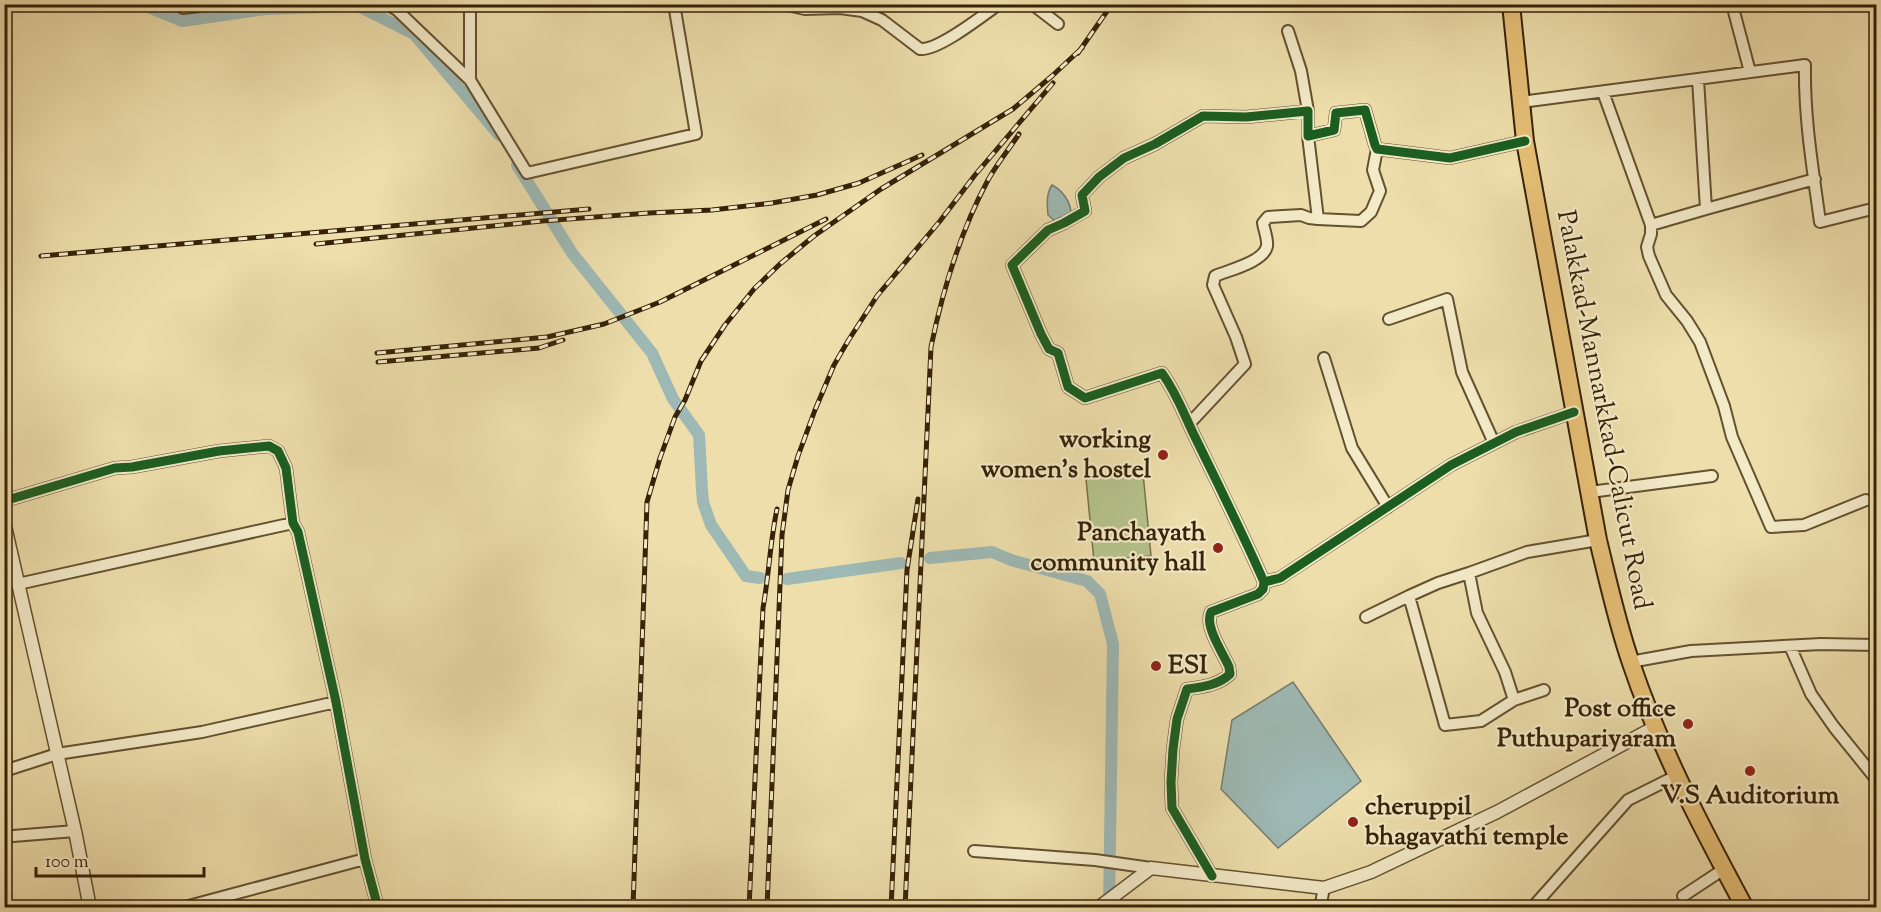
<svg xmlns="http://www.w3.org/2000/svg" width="1881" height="912" font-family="'Sorts Mill Goudy',serif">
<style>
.green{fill:#b5c28b;stroke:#767249;stroke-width:1.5}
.water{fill:#9eb9b5;stroke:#757d6f;stroke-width:1.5}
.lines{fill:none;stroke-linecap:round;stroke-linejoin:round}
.canal{stroke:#9eb9b5;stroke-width:12}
.minor-casing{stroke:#645130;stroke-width:14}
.tertiary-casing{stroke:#645130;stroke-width:15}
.trunk-casing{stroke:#372207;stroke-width:20}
.minor{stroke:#f3eac8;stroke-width:10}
.tertiary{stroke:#f3eac8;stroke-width:12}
.trunk{stroke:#e6bf76;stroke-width:16}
.rail-casing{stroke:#372207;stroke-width:5}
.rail{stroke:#f3eac8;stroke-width:3;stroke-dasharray:9;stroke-linecap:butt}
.cycleway-casing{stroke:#f3eac8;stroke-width:13}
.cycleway{stroke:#1b5e20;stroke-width:9}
.poi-dot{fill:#8f2418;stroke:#f3eac8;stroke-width:2}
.labels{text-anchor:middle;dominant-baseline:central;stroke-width:4.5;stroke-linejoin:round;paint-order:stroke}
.street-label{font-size:26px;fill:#372207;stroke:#f3eac8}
.poi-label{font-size:26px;font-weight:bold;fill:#372207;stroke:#f3eac8;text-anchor:end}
</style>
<rect width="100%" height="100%" fill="#eddeab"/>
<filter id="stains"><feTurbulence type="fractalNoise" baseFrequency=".00333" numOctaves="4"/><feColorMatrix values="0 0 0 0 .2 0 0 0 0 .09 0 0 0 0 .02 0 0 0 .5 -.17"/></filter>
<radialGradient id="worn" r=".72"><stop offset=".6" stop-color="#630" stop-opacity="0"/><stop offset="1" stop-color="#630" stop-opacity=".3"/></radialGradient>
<path class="green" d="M 1143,473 L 1151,556 L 1094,561 L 1086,479 Z"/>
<path class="water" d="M 1052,185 C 1062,190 1070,201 1071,212 L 1062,220 L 1056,222 L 1048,215 C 1047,204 1046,194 1052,185 Z
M 1293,682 L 1361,781 L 1278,848 L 1221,789 L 1232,720 Z"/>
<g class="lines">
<path class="canal" d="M 141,4 L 182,21 L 266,9 L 358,6 L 414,34 L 499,135
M 517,165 L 572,253 L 652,353 L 673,399 L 699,435 L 702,490 L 703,502 L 711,525 L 746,576 L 760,578
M 930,558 L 992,552 L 1011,560 L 1087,581 L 1100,594 L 1113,644 L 1109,908
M 787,579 L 901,563"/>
<defs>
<path id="minor" d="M 176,4 L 183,8 L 217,4
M 387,4 L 397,10 L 470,80 L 527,173 L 696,134 L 674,4
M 783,4 L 805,9 L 840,8 L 862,11 L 882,20 L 920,49 C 938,51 982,16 999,4
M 1032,4 L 1058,24
M 1732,4 L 1750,72
M 1288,31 L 1301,71 L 1308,111
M 1698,79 L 1706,209 L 1815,179
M 470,80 L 470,4
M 1603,92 L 1651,225 L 1651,234 L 1647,247 L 1649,256 L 1666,295 L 1687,321 L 1700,342 L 1724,406 L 1732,437 L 1771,527 L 1804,525 L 1866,500
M 1521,102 L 1805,65 C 1804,118 1813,170 1820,222 L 1876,208
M 1308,136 L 1318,219
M 1651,225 L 1706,209
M 1389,319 L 1447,299 L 1462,372 L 1494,443
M 1324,358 L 1352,448 L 1388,507
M 1189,424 L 1245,364 L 1236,337 L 1213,285 L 1215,276 C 1229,270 1264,262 1267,246 C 1268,239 1264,230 1263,223 L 1268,217 L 1301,215 L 1309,218 L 1318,219 L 1361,221 L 1371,212 L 1380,191 L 1373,170 L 1377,149
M 1590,492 L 1712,476
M 4,501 L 115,468 L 132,467 L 219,451 L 269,446 L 278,451 L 286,468 L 293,523 L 298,532 L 336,702 L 365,859 L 378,908
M 1469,573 L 1438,583 L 1409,596 L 1445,725 L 1481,721 L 1514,700 L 1505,672 L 1477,613 L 1469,573 L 1527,552 L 1598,540
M 1264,582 C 1242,532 1218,484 1194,435 C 1183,412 1177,394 1162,373 L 1085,398 L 1068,387 L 1058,353 L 1049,349 L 1041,334 L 1012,265 L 1048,230 L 1064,223 L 1085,211 L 1082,195 L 1099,177 L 1124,158 L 1155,144 L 1203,116 L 1246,117 L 1308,111 L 1308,136 L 1334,130 L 1336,113 L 1365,110 L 1375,145 L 1377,149 L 1450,158 L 1525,141
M 18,584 L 293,523
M 1366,617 L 1409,596
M 1790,646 L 1811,694 L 1834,727 L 1876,779
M 1630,662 L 1691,651 L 1821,644 L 1876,645
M 1514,700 L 1544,690
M 4,771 L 57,754 L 202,732 L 336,702
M 13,836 L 75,831
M 974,851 L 1095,860 L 1151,868
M 1212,876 L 1172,808 L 1171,782 L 1173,749 L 1177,719 L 1187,689 C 1202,687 1219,685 1230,674 L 1229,667 C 1223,653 1204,626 1211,612 L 1258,594 L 1263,589 L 1264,582 L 1280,578 L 1451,465 L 1516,432 L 1574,412
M 1683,896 L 1724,869
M 181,908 L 365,859
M 1320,908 L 1324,888
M 1532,908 L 1628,800 L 1676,776"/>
<path id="tertiary" d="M 4,522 L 75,831 L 90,908
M 1098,908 L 1151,868 L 1324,888 L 1371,872 L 1497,812 L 1655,727"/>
<path id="trunk" d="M 1511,4 L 1525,141 L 1598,540 C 1608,581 1617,623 1631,663 C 1660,749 1702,828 1745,908"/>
</defs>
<use href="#minor" class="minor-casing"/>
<use href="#tertiary" class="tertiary-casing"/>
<use href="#trunk" class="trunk-casing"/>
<use href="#minor" class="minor"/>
<use href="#tertiary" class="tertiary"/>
<use href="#trunk" class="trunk"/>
<defs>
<path id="rail" d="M 1078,53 L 1112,4
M 316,244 L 542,221 L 649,213 L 712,210 L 772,203 L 817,195 L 859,183 L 922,155
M 41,256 L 589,209
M 377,353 L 547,337 L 604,324 L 660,302 L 826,219
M 378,362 L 539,348 L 563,340
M 633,908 L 647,502 L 660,458 L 675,417 L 685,400 L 701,361 L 725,325 L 754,289 L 780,264 L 814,236 L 881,189 L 1013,109 L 1052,76 L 1082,48
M 749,908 L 763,608 C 769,575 770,542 777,509
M 767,908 L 782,535 L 788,490 L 798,456 L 815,410 L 834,365 L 848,341 L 877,296 L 940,221 L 975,175 L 1053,83
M 891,908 L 907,570 L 918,499
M 905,908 L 931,347 C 943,289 960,232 988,180 C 997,164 1009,149 1019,134"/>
</defs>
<use href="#rail" class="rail-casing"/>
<use href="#rail" class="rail"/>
<defs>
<path id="cycleway" d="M 4,501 L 115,468 L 132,467 L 219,451 L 269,446 L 278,451 L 286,468 L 293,523 L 298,532 L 336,702 L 365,859 L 378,908
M 1264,582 C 1242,532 1218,484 1194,435 C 1183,412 1177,394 1162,373 L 1085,398 L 1068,387 L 1058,353 L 1049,349 L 1041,334 L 1012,265 L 1048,230 L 1064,223 L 1085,211 L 1082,195 L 1099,177 L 1124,158 L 1155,144 L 1203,116 L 1246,117 L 1308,111 L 1308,136 L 1334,130 L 1336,113 L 1365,110 L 1375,145 L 1377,149 L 1450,158 L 1525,141
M 1212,876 L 1172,808 L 1171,782 L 1173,749 L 1177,719 L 1187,689 C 1202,687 1219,685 1230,674 L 1229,667 C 1223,653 1204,626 1211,612 L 1258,594 L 1263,589 L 1264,582 L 1280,578 L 1451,465 L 1516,432 L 1574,412"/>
</defs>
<use href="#cycleway" class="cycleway-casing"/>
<use href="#cycleway" class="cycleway"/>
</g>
<g class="poi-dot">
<circle cx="1163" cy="455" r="6"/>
<circle cx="1218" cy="548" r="6"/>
<circle cx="1156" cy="666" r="6"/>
<circle cx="1688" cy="724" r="6"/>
<circle cx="1750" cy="771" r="6"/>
<circle cx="1353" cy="822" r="6"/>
</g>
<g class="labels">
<g class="street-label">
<text transform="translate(1603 410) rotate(79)">Palakkad-Mannarkkad-Calicut Road</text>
</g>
<g class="poi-label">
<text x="1151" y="440">working<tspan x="1151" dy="30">women's hostel</tspan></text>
<text x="1206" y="533">Panchayath<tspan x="1206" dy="30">community hall</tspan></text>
<text x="1168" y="666" text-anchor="start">ESI</text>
<text x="1676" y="709">Post office<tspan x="1676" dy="30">Puthupariyaram</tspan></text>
<text x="1750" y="796" text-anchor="middle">V.S Auditorium</text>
<text x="1365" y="807" text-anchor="start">cheruppil<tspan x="1365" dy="30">bhagavathi temple</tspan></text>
</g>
</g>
<rect width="1881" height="912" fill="none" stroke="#eddeab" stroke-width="24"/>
<rect x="6" y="6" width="1869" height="900" fill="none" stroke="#372207" stroke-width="3"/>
<rect x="12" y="12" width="1857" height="888" fill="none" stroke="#372207" stroke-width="1.5"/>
<path d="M36 867v9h168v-9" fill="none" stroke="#372207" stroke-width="3"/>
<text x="45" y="867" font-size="18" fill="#372207" stroke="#f3eac8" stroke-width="4.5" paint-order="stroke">100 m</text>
<rect width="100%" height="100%" filter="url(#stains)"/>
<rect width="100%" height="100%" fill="url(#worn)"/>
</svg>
